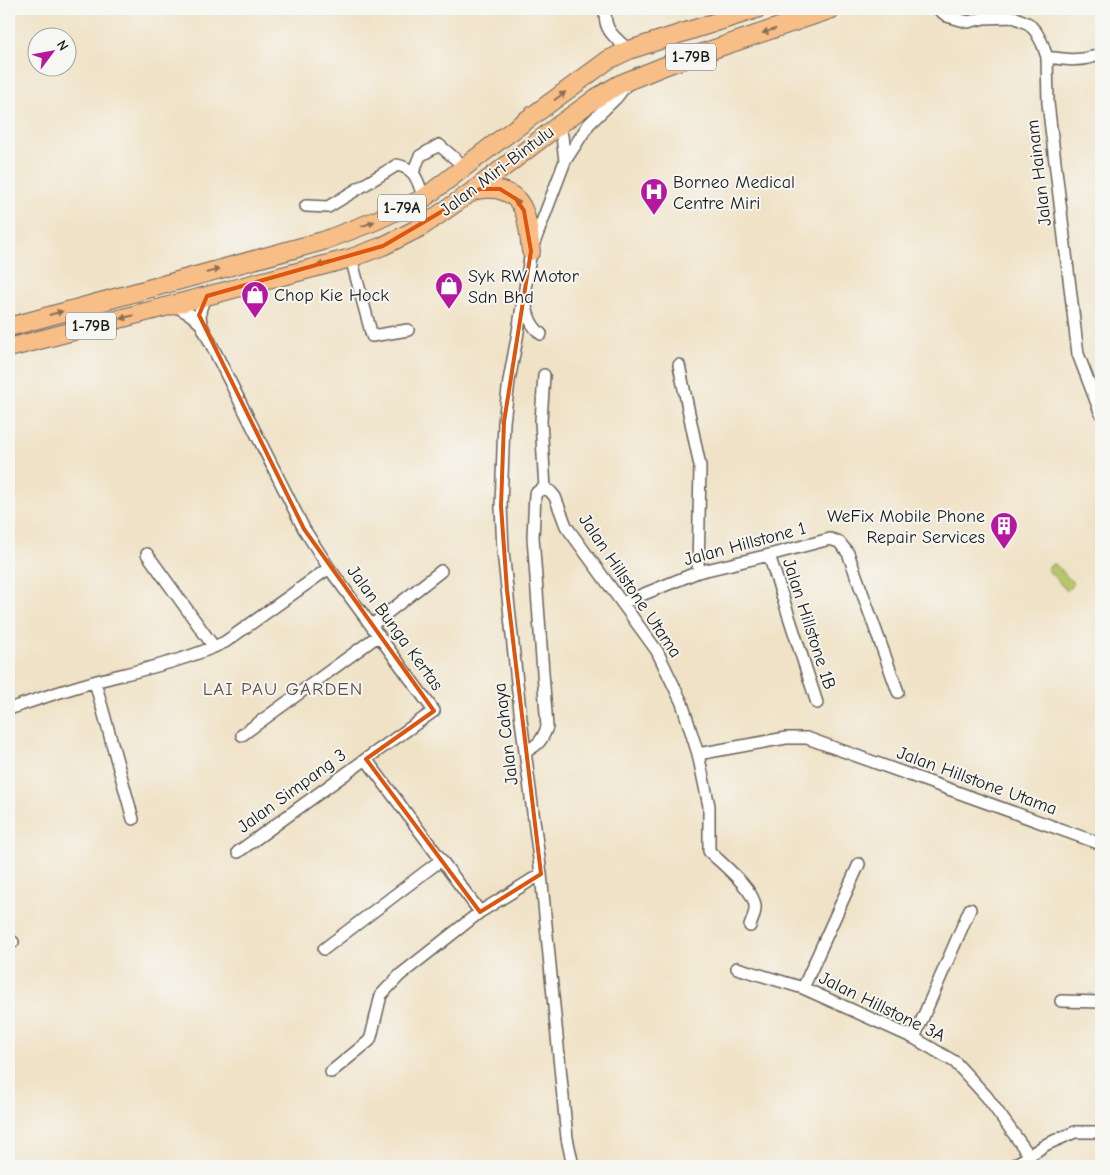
<svg xmlns="http://www.w3.org/2000/svg" width="1110" height="1175" font-family="'Comic Neue',sans-serif">
<style>
.green{fill:#b6c76a;stroke:#697243}
.lines{fill:none;stroke-linecap:round;stroke-linejoin:round}
.minor-casing{stroke:#666158;stroke-width:14}
.highway-casing{stroke:#666158;stroke-width:20}
.minor{stroke:#fff;stroke-width:11}
.highway{stroke:#f7be87;stroke-width:18}
.oneway{fill:#8a6d52}
.marked{fill:none;stroke:#de560d;stroke-width:4;stroke-linejoin:round}
.labels{text-anchor:middle;dominant-baseline:central;stroke-width:4;stroke-linejoin:round;paint-order:stroke}
.shield{fill:#f6f6f2;stroke:#5d5d5c;stroke-width:1}
.shield-label{font-size:16px;font-weight:bold;fill:#1c1c1c}
.street-label{font-size:18px;fill:#1c1c1c;stroke:#f6f6f2}
.poi-label{font-size:18px;fill:#1c1c1c;stroke:#f6f6f2;text-anchor:start}
.neighbourhood-label{font-size:19px;letter-spacing:1px;fill:#5f4e48;stroke:#f6f6f2}
</style>
<rect width="100%" height="100%" fill="#f6f6f2"/>
<filter id="ink" filterUnits="userSpaceOnUse"><feTurbulence type="fractalNoise" baseFrequency=".02" numOctaves="2"/><feDisplacementMap in="SourceGraphic" scale="10" xChannelSelector="R" yChannelSelector="G"/><feConvolveMatrix kernelMatrix="1 2 1 2 8 2 1 2 1" color-interpolation-filters="sRGB"/></filter>
<filter id="wash" filterUnits="userSpaceOnUse"><feTurbulence type="fractalNoise" baseFrequency=".0096" numOctaves="4" result="noise"/><feDisplacementMap in="SourceGraphic" scale="20" xChannelSelector="R" yChannelSelector="G"/><feGaussianBlur stdDeviation="1.12" result="paint"/><feColorMatrix in="noise" values="0 0 0 0 0 0 0 0 0 0 0 0 0 0 0 0 0 1.4 0 .05"/><feComposite in="paint" operator="in"/></filter>
<g filter="url(#wash)">
<rect width="100%" height="100%" fill="#f0e2c6"/>
<path class="green" d="M 1054,563 L 1074,584 L 1067,591 L 1047,569 Z"/>
</g>
<g filter="url(#ink)">
<g class="lines">
<defs>
<path id="minor" d="M 606,9 C 602,29 615,38 629,50
M 938,9 L 947,16 L 968,22 L 984,18 L 1014,17 L 1029,24 L 1036,32 L 1042,43 L 1047,57 L 1048,103 L 1078,354 L 1101,414
M 1047,57 C 1068,60 1081,62 1101,54
M 559,125 L 562,136 L 565,161
M 413,172 L 420,156 L 439,145 L 465,167
M 306,206 L 328,207 L 397,165 C 417,169 417,181 424,198
M 351,258 L 372,336 L 408,330
M 207,296 C 200,307 199,311 201,324 L 304,529 L 329,568 L 434,711 L 366,759 L 480,912
M 525,302 C 528,315 530,325 541,334
M 174,305 L 191,315 L 201,324
M 679,365 L 700,466 L 698,572
M 544,375 L 541,421 L 545,489
M 545,489 L 550,491 L 555,497 L 566,526 L 657,651 L 682,703 L 698,754 L 709,806 L 709,851 C 722,864 754,889 755,906 C 756,912 752,920 750,926
M 147,554 L 214,647
M 769,555 L 817,703
M 622,603 L 698,572 L 769,555 L 830,539 L 839,542 L 848,553 L 898,692
M 372,625 L 441,571
M 95,682 L 133,819
M 9,709 C 38,699 67,689 97,681 C 140,670 185,661 225,642 L 329,568
M 242,735 L 379,635
M 525,752 C 538,745 542,741 547,727 L 533,537 L 535,494 L 540,490 L 545,489
M 698,754 L 786,738 L 807,738 L 1101,844
M 238,852 L 366,759
M 9,943 L 13,942
M 324,949 L 441,860
M 737,968 L 803,988 L 914,1038 L 955,1062 L 987,1097 L 1029,1155
M 803,988 L 859,864
M 1061,1001 L 1101,1002
M 914,1038 L 970,909
M 331,1072 L 369,1041 L 371,1037 L 381,995 L 400,975 L 480,912 L 541,874
M 573,1166 L 567,1138 L 541,874 L 521,720 L 503,551 L 501,506 L 504,422 L 509,381 L 517,338 L 531,251 L 565,161 L 589,124 L 616,98 L 627,84
M 1013,1166 L 1047,1144 L 1075,1132 L 1101,1132"/>
<path id="highway" d="M 473,191 C 492,186 514,189 523,209 C 529,222 529,238 531,251
M 9,327 L 323,241 L 375,221 L 424,198 L 501,139 L 608,60 L 629,50 L 757,9
M 9,348 L 351,258 L 383,246 L 421,227 L 473,191 L 559,125 L 596,98 L 620,84 L 667,65 L 832,9"/>
</defs>
<use href="#minor" class="minor-casing"/>
<use href="#highway" class="highway-casing"/>
<use href="#minor" class="minor"/>
<use href="#highway" class="highway"/>
</g>
<defs><path id="oneway-solid" d="M-6-.8H1V-3.2L6.5 0L1 3.2V.8H-6Z" transform="scale(1.25)"/></defs>
<g class="oneway">
<use href="#oneway-solid" transform="translate(769 31) rotate(162)"/>
<use href="#oneway-solid" transform="translate(560 96) rotate(-36)"/>
<use href="#oneway-solid" transform="translate(519 205) rotate(-125)"/>
<use href="#oneway-solid" transform="translate(368 224) rotate(-21)"/>
<use href="#oneway-solid" transform="translate(324 264) rotate(166)"/>
<use href="#oneway-solid" transform="translate(213 271) rotate(-15)"/>
<use href="#oneway-solid" transform="translate(56 313) rotate(-15)"/>
<use href="#oneway-solid" transform="translate(127 317) rotate(166)"/>
</g>
</g>
<path class="marked" d="M 480,189 L 500,189 L 516,199 L 524,211 L 531,251 L 504,422 L 501,506 L 507,590 L 541,874 L 480,912 L 366,759 L 434,711 L 304,529 L 199,315 L 207,296 L 383,246 Z"/>
<defs>
<symbol id="hospital-pin" viewBox="-11 -11 22 30"><path d="M0 17L-7.5 6A9.5 9.5 0 1 1 7.5 6Z" fill="#b5179e" stroke="#f6f6f2"/><path d="M-5-5h3v3.5h4V-5h3V5h-3V1.5h-4V5h-3Z" fill="#fff"/></symbol>
<symbol id="shop-pin" viewBox="-11 -11 22 30"><path d="M0 17L-7.5 6A9.5 9.5 0 1 1 7.5 6Z" fill="#b5179e" stroke="#f6f6f2"/><path d="M-5-2.5h2.3a2.7 3.5 0 0 1 5.4 0H5L5.5 6h-11ZM-1.5-2.5h3a1.5 2.3 0 0 0-3 0Z" fill="#fff"/></symbol>
<symbol id="building-pin" viewBox="-11 -11 22 30"><path d="M0 17L-7.5 6A9.5 9.5 0 1 1 7.5 6Z" fill="#b5179e" stroke="#f6f6f2"/><path d="M-4-6H4V6H1V3H-1V6H-4ZM-2.5-4.3h1.7v1.8h-1.7ZM.8-4.3h1.7v1.8H.8ZM-2.5-1h1.7V.8h-1.7ZM.8-1h1.7V.8H.8Z" fill="#fff"/></symbol>
</defs>
<g fill-rule="evenodd">
<use href="#hospital-pin" x="638" y="176" width="32" height="43"/>
<use href="#shop-pin" x="433" y="270" width="32" height="43"/>
<use href="#shop-pin" x="239" y="279" width="32" height="43"/>
<use href="#building-pin" x="988" y="510" width="32" height="43"/>
</g>
<g class="labels">
<g class="shield">
<rect x="666" y="43.5" width="50" height="27" rx="4"/>
<rect x="378" y="194.5" width="48" height="27" rx="4"/>
<rect x="66" y="312.5" width="50" height="27" rx="4"/>
</g>
<g class="shield-label">
<text x="691" y="57">1-79B</text>
<text x="402" y="208">1-79A</text>
<text x="91" y="326">1-79B</text>
</g>
<g class="street-label">
<text transform="translate(497 171) rotate(-37)">Jalan Miri-Bintulu</text>
<text transform="translate(1039 173) rotate(-97)">Jalan Hainam</text>
<text transform="translate(745 544) rotate(-15)">Jalan Hillstone 1</text>
<text transform="translate(630 586) rotate(56)">Jalan Hillstone Utama</text>
<text transform="translate(809 624) rotate(72)">Jalan Hillstone 1B</text>
<text transform="translate(395 628) rotate(54)">Jalan Bunga Kertas</text>
<text transform="translate(506 734) rotate(-97)">Jalan Cahaya</text>
<text transform="translate(977 781) rotate(20)">Jalan Hillstone Utama</text>
<text transform="translate(292 791) rotate(-36)">Jalan Simpang 3</text>
<text transform="translate(882 1007) rotate(26)">Jalan Hillstone 3A</text>
</g>
<g class="poi-label">
<text x="673" y="182">Borneo Medical<tspan x="673" dy="21">Centre Miri</tspan></text>
<text x="468" y="276">Syk RW Motor<tspan x="468" dy="21">Sdn Bhd</tspan></text>
<text x="274" y="295">Chop Kie Hock</text>
<text x="985" y="516" text-anchor="end">WeFix Mobile Phone<tspan x="985" dy="21">Repair Services</tspan></text>
</g>
<g class="neighbourhood-label">
<text x="283" y="689">LAI PAU GARDEN</text>
</g>
</g>
<rect width="1110" height="1175" fill="none" stroke="#f6f6f2" stroke-width="30"/>
<g transform="translate(52 52) rotate(58)"><circle r="24" fill="#f6f6f2" stroke="#9f9f9c"/>
<path d="M0-4L9 19L0 12L-9 19Z" fill="#b5179e"/>
<text y="-8" font-size="14" font-weight="bold" text-anchor="middle" fill="#1c1c1c">N</text>
</g>
</svg>
